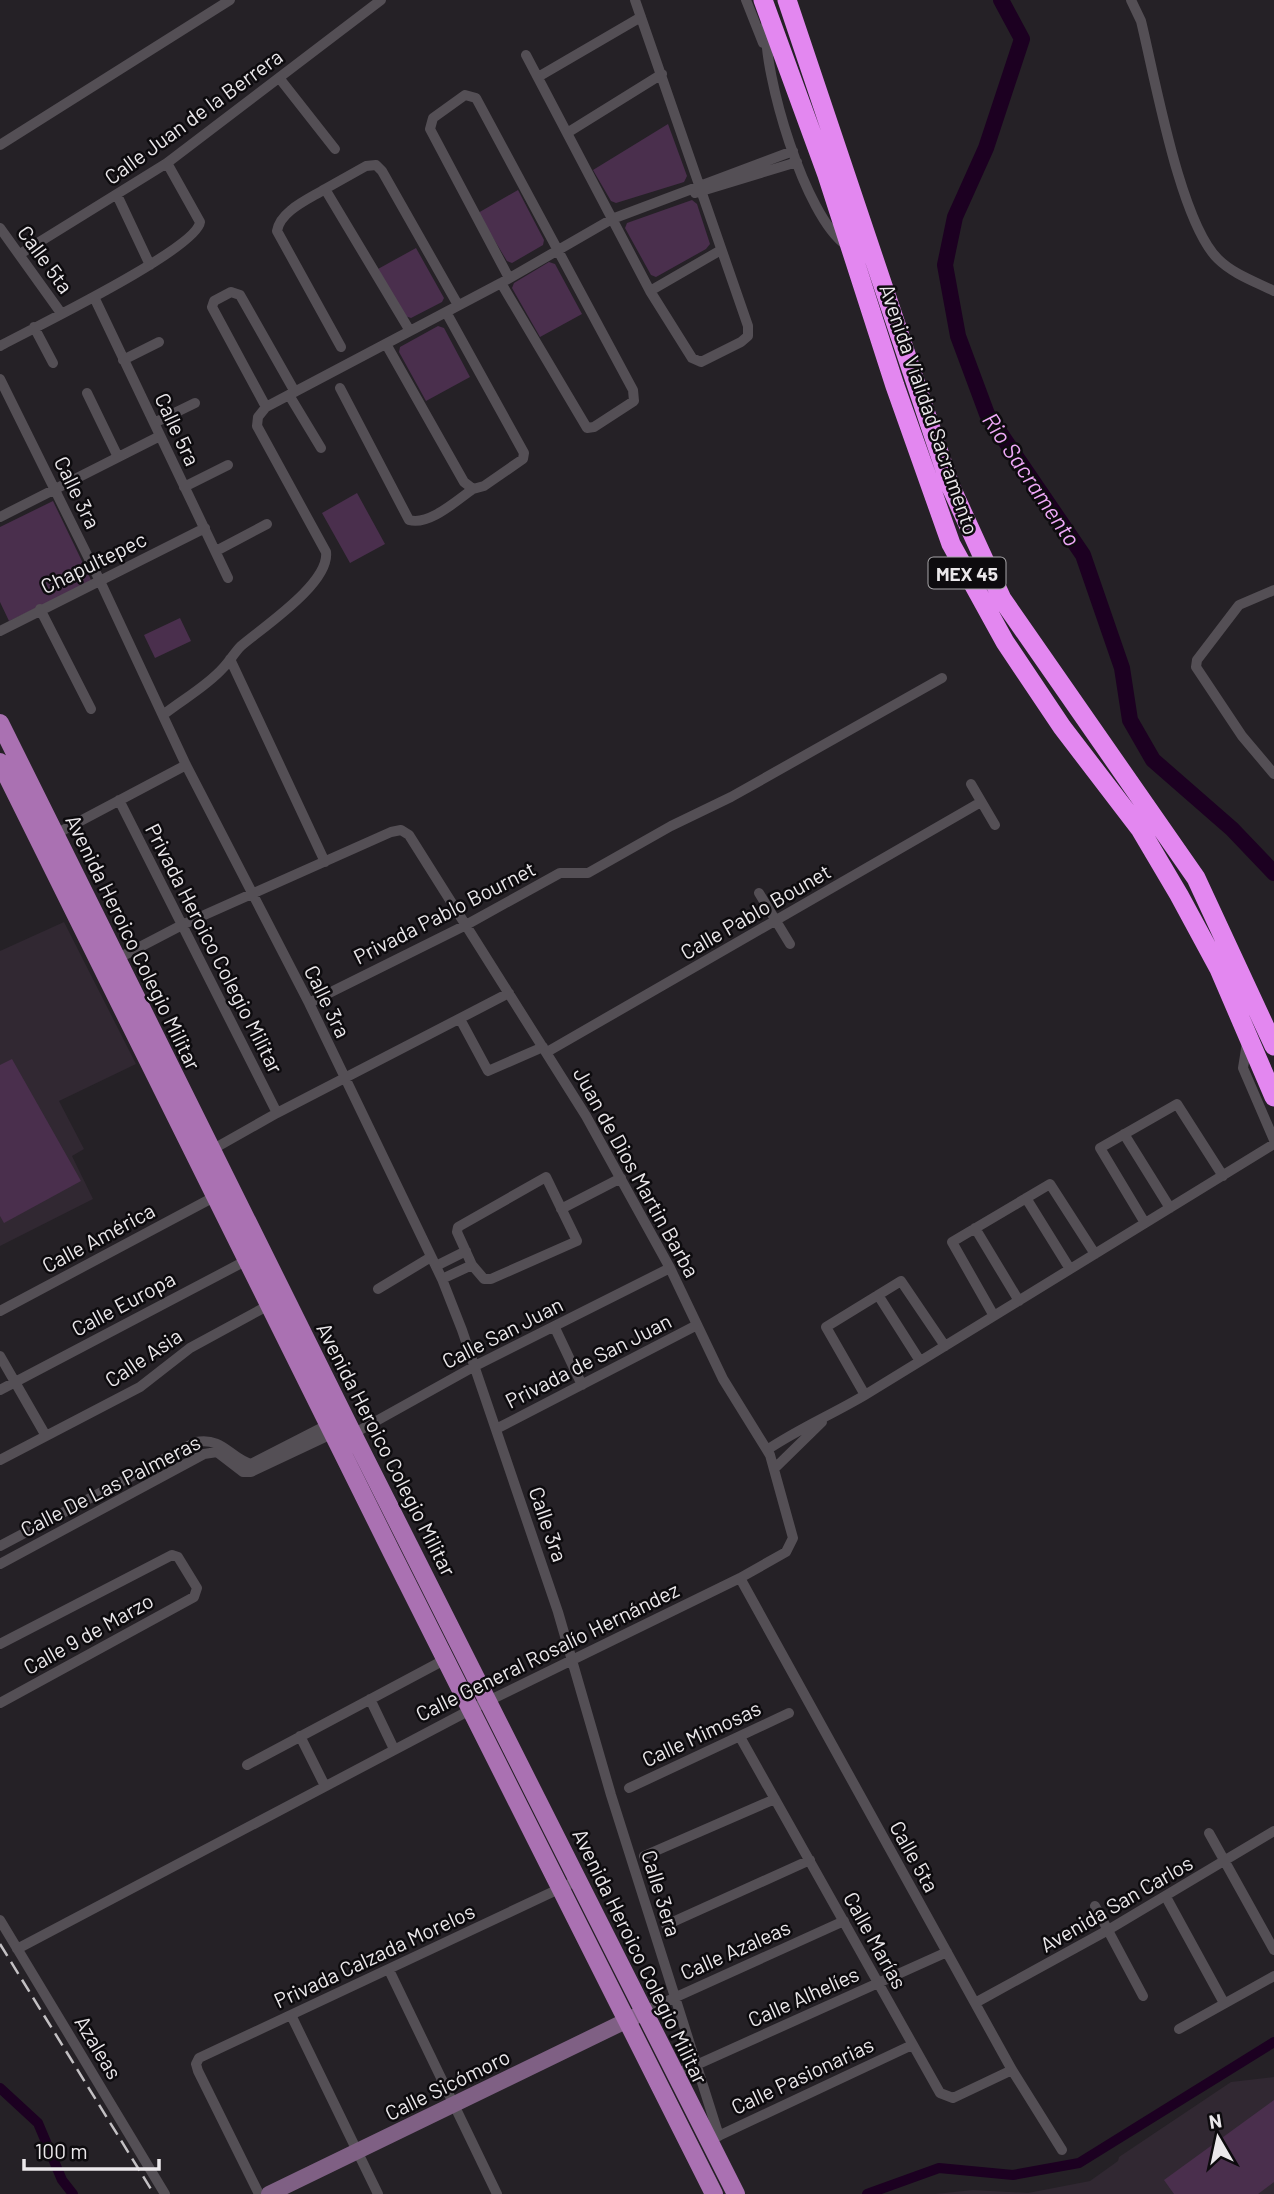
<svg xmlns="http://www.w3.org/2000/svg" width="1274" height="2194" font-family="Barlow,sans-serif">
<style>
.built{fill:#312832}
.green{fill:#4a2f4d}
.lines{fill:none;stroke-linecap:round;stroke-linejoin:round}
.canal{stroke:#1c0021;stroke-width:10}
.river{stroke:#1c0021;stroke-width:16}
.street{stroke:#544f55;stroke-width:10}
.secondary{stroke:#7f6084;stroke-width:16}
.primary{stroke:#aa71b2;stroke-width:18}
.highway{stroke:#e387f0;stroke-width:19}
.rail{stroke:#c3c0c3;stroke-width:2.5;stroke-dasharray:14 7;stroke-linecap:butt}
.labels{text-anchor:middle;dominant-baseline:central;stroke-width:5;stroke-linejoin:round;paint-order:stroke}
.shield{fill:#0d0b0e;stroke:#a8a6a9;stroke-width:2}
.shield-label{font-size:19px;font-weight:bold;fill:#ebe8eb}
.street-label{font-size:21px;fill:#ebe8eb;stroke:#0d0b0e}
.water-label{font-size:23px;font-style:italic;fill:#eea8f7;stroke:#0d0b0e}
</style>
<rect width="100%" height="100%" fill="#252126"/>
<path class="built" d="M 64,922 L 136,1064 L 59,1101 L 84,1149 L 72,1156 L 93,1199 L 0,1246 L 0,951 Z
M 1274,2077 L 1274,2194 L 935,2194 L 973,2190 L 1028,2193 L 1090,2181 L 1118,2161 L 1119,2157 L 1231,2082 Z"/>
<path class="green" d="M 668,124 L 687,176 L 684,182 L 616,203 L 611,201 L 593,170 Z
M 518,190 L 544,240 L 543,245 L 512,263 L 507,261 L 478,213 Z
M 692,200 L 697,204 L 710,244 L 706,249 L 656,277 L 651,275 L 625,228 L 627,223 Z
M 416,248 L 444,298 L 442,302 L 411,318 L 405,316 L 378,269 Z
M 549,262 L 555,264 L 582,314 L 540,337 L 512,288 L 514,283 Z
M 438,326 L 444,328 L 470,377 L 426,401 L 399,352 L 400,347 Z
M 357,493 L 385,544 L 350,563 L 322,513 Z
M 53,501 L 92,582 L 9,621 L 0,602 L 0,527 Z
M 180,618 L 191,641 L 155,658 L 144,635 Z
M 12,1059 L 81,1181 L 4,1223 L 0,1216 L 0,1065 Z
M 1274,2100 L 1274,2182 L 1258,2194 L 1174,2194 L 1164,2180 Z"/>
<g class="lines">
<path class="canal" d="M 0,2088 L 38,2123 L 62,2180 L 73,2194
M 867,2194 L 939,2168 L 1013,2175 L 1079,2163 L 1274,2042"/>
<path class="river" d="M 1001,0 L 1022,39 L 986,148 L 955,217 L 945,265 L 958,336 L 987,414 L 1083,555 L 1122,668 L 1130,720 L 1153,760 L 1232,829 L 1274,873"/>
<path class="street" d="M 746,0 L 763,43
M 1131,0 L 1141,21 C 1155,78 1180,222 1218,259 C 1233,274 1256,282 1274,291
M 766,25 C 763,74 805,217 846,245
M 526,55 L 650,291 L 692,358 L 701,362 L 741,342 L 748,336 L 748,326 L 635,0
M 538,77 L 641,17
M 280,79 L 335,149
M 567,133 L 662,74
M 0,145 L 230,0
M 325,189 C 309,199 280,211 277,231 L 341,347
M 695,193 L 797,162
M 117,195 L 150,265
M 0,228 L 61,313
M 20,254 L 167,163 L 381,0
M 501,283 L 587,428 L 594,427 L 634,401 L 633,390 L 476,98 L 465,95 L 433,118 L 430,129 L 509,278
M 650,291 L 721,250
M 94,297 L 228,578
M 34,327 L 53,363
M 410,331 L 325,189 L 366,166 L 376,165 L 382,171 L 458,305
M 386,344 L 464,482 L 473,489 L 484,486 L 523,459 L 524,453 L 446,312
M 0,346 C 31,329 197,249 200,222 L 167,163
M 123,360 L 159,342
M 0,379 L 100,581 L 186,765 L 309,1003 L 442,1279 L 462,1330 L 558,1612 L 611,1795 L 719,2136
M 340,388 L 409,520 C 429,526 457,500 473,489
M 87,393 L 118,457
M 289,395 L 321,448
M 266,407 L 212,307 L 214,301 L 231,292 L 240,295 L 295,392
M 154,423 L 195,403
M 184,487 L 228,465
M 0,517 L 160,436
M 216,551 L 267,524
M 1274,590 L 1239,605 L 1197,660 L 1196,667 L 1242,736 L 1274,774
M 40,609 L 91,709
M 0,631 L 205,528
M 230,659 L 325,862
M 163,715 C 183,699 206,687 223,668 C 230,661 234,653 241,646 C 263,627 330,583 326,552 L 257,426 L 258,417 L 266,407 L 501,283 L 612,219 L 793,151
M 971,784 L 995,825
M 119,800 L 277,1113
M 52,836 L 186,765
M 759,893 L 790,944
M 309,1003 L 466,925 L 560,873 L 588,873 L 671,826 L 731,797 L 942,678
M 460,1019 L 488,1071 L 543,1047
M 1247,1043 L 1243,1068 L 1274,1140
M 547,1052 L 981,802
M 1124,1134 L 1170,1208
M 208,1152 L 277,1113 L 509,993
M 546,1177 L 577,1241 L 491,1279 L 484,1279 L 472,1265 L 457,1232 L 458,1227 Z
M 1026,1198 L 1070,1269
M 561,1209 L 621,1178
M 1145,1223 L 1100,1148 L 1177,1104 L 1223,1176
M 975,1228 L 1019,1301
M 436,1266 L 466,1251
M 442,1279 L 472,1265
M 378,1289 L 431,1257
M 878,1295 L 920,1361
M 0,1311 L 214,1197
M 994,1316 L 952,1242 L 1050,1184 L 1095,1254
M 555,1328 L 582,1385
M 0,1356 L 46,1436
M 0,1390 L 251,1258
M 865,1395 L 826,1327 L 901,1281 L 945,1346
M 496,1429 L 697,1325
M 353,1434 L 475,1366 L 670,1268
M 767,1450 C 798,1429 833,1414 865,1395 L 1274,1144
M 0,1460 L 140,1387 L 190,1348 L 269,1305
M 775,1468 L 822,1422
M 0,1546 L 196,1442 C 223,1437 230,1458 251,1464 L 333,1422
M 0,1564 L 204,1454 L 217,1452 L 243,1472 L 251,1472 L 338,1431
M 740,1578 L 1012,2070 L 1062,2150
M 0,1644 L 172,1555 L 178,1557 L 197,1588 L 194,1597 L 0,1703
M 370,1699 L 394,1749
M 300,1736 L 325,1786
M 740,1737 L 940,2093 L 953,2098 L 1012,2070
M 247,1765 L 446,1659
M 629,1788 L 789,1713
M 1209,1833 L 1274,1950
M 644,1856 L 775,1799
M 1166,1897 L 1224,2003
M 1095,1906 L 1143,1996
M 0,1920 L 165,2194
M 666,1925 L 810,1860
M 17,1949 L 472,1709 L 740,1578 L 786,1552 L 793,1538 L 770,1455 L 723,1379 L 670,1268 L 586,1116 L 409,835 L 401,830 L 391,832 L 182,925 L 113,961
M 389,1970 L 497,2194
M 975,2003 L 1108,1930 L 1274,1831
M 643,2012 L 844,1921
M 291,2015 L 378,2194
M 1179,2029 L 1274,1976
M 674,2075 L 947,1952
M 714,2138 L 912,2045
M 259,2194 L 198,2071 L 196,2064 L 199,2058 L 578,1880"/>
<path class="secondary" d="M 269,2194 L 638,2015"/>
<path class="primary" d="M 0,723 L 353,1434 L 736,2194
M 0,762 L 391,1551 L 714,2194"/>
<path class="highway" d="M 763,0 L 827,175 L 895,386 L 951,544 L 1005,642 L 1062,727 L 1140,829 L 1179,895 L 1219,969 L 1274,1097
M 787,0 L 950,485 L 1002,599 L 1196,878 L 1274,1046"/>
<path class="rail" d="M 0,1944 L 154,2194"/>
</g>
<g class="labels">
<rect class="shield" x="928.5" y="557.5" width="77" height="31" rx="5"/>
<g class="shield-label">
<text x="967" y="573">MEX 45</text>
</g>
<g class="street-label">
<text transform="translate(193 116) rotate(-36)">Calle Juan de la Berrera</text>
<text transform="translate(46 259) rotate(54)">Calle 5ta</text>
<text transform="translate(930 409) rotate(71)">Avenida Vialidad Sacramento</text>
<text transform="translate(178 429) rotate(65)">Calle 5ra</text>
<text transform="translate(78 492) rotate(64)">Calle 3ra</text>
<text transform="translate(93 562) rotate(-26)">Chapultepec</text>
<text transform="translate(755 911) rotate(-30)">Calle Pablo Bounet</text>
<text transform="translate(444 912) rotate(-27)">Privada Pablo Bournet</text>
<text transform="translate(134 942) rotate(64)">Avenida Heroico Colegio Militar</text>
<text transform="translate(215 948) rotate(63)">Privada Heroico Colegio Militar</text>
<text transform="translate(328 1001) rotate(64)">Calle 3ra</text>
<text transform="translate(637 1172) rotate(61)">Juan de Dios Martin Barba</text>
<text transform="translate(98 1237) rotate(-28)">Calle América</text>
<text transform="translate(123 1303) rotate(-28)">Calle Europa</text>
<text transform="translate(502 1332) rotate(-27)">Calle San Juan</text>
<text transform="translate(143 1357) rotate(-34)">Calle Asia</text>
<text transform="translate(588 1360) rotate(-27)">Privada de San Juan</text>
<text transform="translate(387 1449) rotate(63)">Avenida Heroico Colegio Militar</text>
<text transform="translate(110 1485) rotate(-27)">Calle De Las Palmeras</text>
<text transform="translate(549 1524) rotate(71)">Calle 3ra</text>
<text transform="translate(88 1633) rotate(-29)">Calle 9 de Marzo</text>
<text transform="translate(547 1651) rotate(-26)">Calle General Rosalío Hernández</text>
<text transform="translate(701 1733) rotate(-25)">Calle Mimosas</text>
<text transform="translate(915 1856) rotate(61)">Calle 5ta</text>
<text transform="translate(662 1893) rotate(73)">Calle 3era</text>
<text transform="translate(1116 1903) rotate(-30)">Avenida San Carlos</text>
<text transform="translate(876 1940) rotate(61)">Calle Marías</text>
<text transform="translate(735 1949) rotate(-24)">Calle Azaleas</text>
<text transform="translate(374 1955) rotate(-25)">Privada Calzada Morelos</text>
<text transform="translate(641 1956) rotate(64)">Avenida Heroico Colegio Militar</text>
<text transform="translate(803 1996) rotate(-24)">Calle Alhelíes</text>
<text transform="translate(99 2047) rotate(59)">Azaleas</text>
<text transform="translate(802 2075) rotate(-25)">Calle Pasionarias</text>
<text transform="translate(447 2084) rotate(-26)">Calle Sicómoro</text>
</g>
<g class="water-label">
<text transform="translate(1032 479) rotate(56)">Rio Sacramento</text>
</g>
</g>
<g transform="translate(1218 2138) rotate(351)" stroke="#0d0b0e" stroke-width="5" paint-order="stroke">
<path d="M0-5L12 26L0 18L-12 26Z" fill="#ebe8eb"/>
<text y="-10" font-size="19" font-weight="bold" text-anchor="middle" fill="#ebe8eb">N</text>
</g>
<path d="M24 2159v10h135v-10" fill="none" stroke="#ebe8eb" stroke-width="3.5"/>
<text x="35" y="2159" font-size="21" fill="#ebe8eb" stroke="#0d0b0e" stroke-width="5" paint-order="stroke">100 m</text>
</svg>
